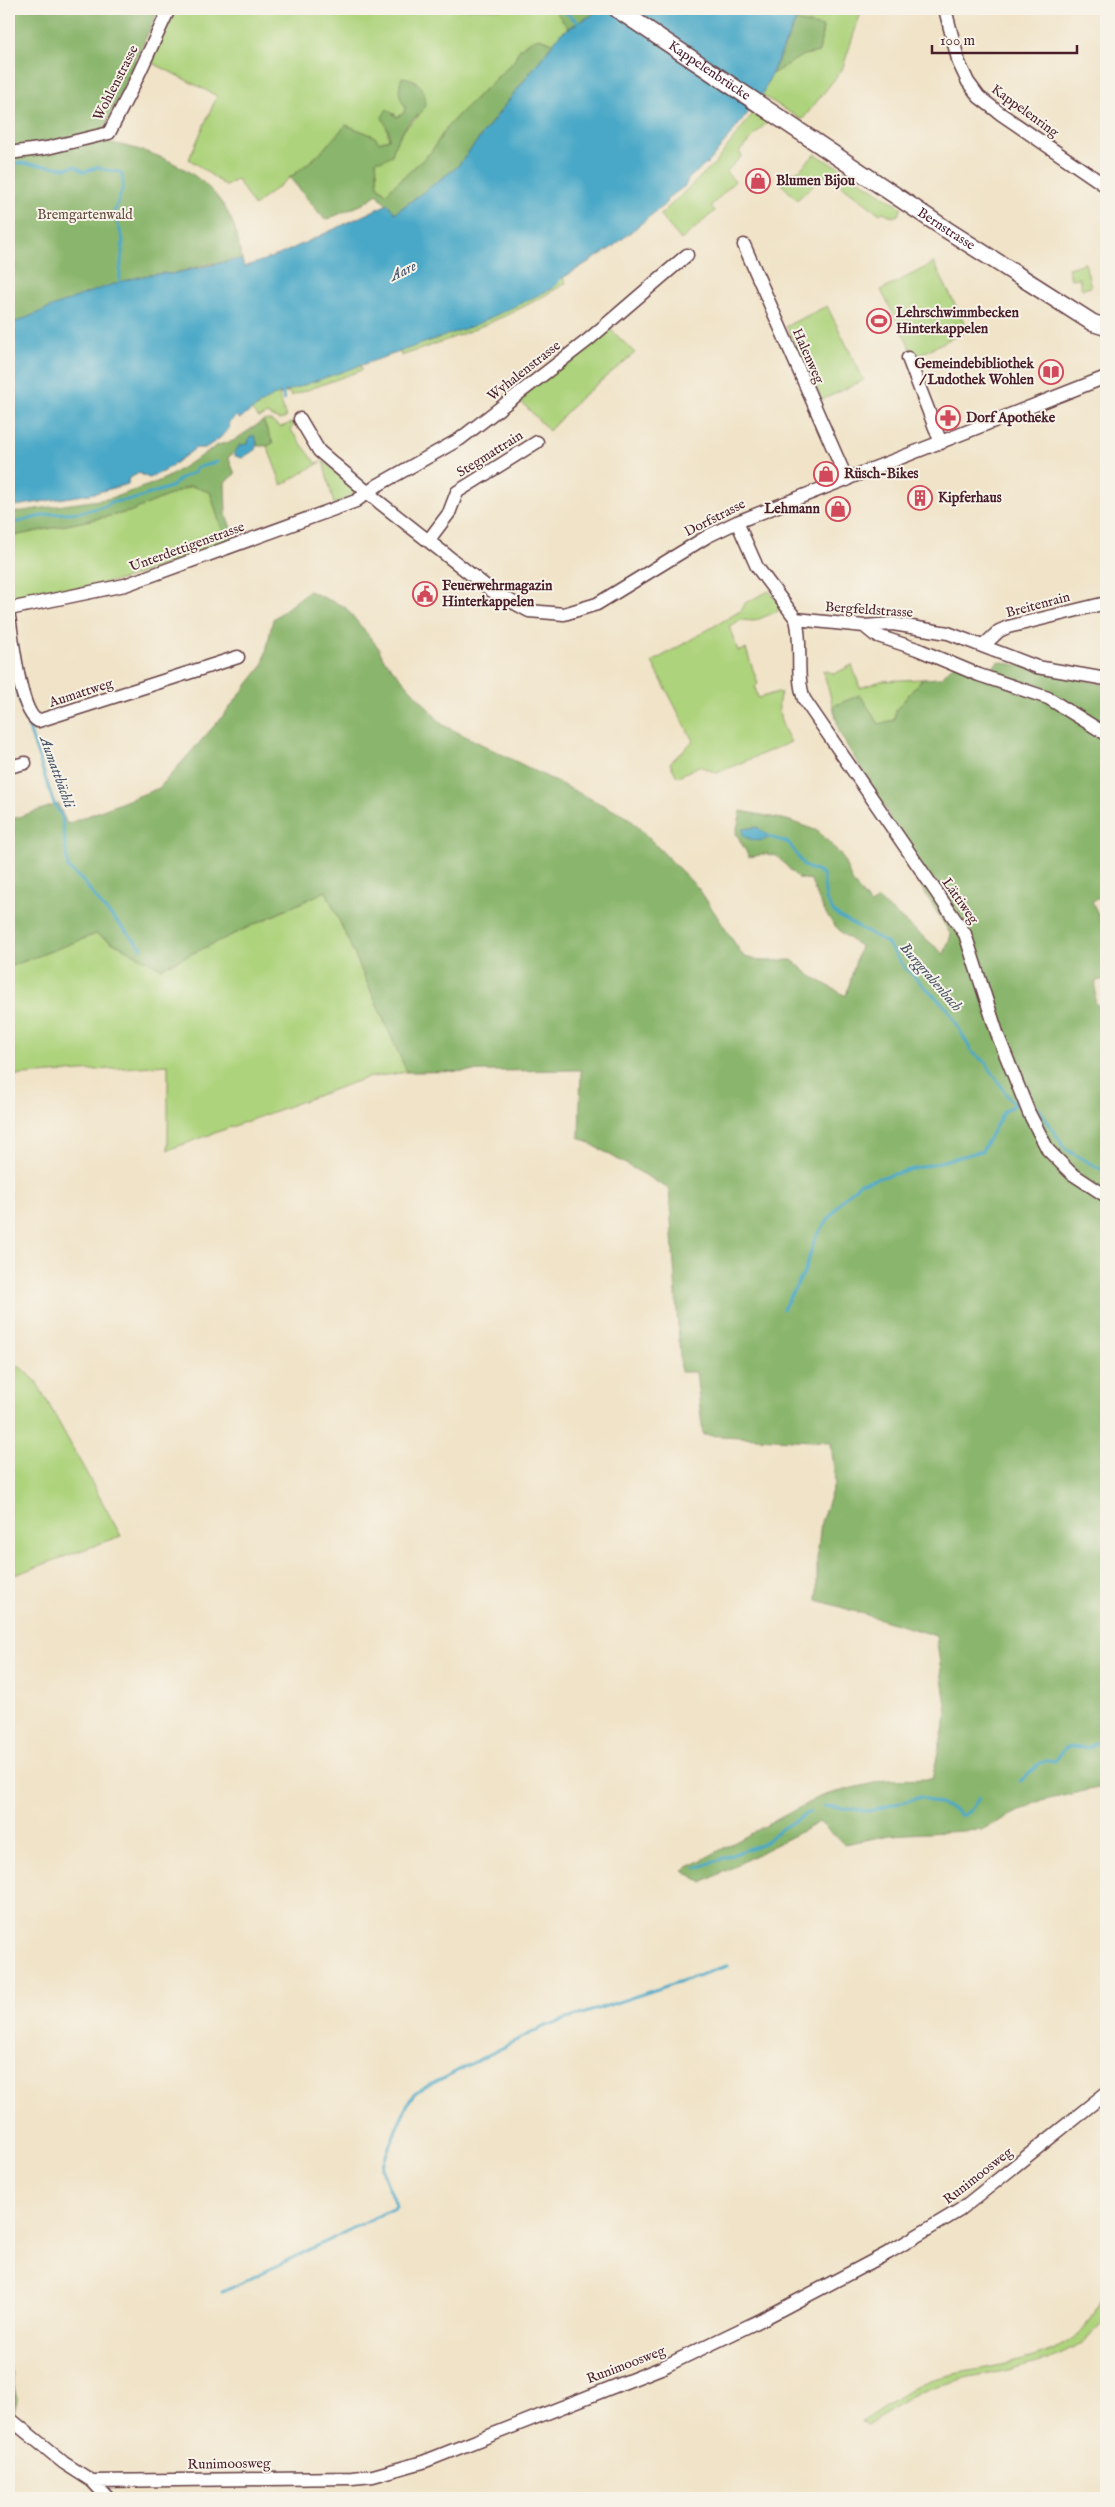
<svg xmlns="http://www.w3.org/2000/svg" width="1115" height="2507" font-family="'IM FELL English',serif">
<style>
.green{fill:#add37c;stroke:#7c7954;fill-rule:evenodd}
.forest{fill:#8ab56c;stroke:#6a6a4c}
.water{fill:#48a8c7;stroke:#496479}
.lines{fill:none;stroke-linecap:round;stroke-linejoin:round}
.stream{stroke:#48a8c7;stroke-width:3}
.minor-casing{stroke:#633c42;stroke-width:15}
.major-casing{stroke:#633c42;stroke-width:19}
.minor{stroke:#fff;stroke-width:12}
.major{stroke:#fff;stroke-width:16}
.labels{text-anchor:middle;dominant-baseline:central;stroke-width:4;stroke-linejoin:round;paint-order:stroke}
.street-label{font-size:14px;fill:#4a1f2b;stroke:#f7f3e8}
.poi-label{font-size:14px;font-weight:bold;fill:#4a1f2b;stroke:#f7f3e8;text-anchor:start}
.park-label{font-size:14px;fill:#634c3f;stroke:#f7f3e8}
.water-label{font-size:15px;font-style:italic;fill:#495669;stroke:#f7f3e8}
</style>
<rect width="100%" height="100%" fill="#f7f3e8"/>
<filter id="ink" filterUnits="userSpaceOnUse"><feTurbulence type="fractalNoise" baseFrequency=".02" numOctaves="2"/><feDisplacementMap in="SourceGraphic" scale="10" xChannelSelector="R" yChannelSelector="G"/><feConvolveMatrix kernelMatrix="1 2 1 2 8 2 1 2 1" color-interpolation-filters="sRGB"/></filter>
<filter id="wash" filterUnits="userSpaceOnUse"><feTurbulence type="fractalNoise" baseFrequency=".0096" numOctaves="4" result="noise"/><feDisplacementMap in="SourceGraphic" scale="20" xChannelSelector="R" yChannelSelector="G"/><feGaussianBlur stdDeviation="1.12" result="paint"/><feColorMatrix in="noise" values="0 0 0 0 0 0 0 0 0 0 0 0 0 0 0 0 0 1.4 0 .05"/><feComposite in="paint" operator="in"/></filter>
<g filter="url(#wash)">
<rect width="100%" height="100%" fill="#f0e3c7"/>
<path class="green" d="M 176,9 L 554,9 L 563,19 L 592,15 L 597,9 L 862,9 L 842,70 L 802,120 L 762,95 L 710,161 L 689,178 L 685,186 L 668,198 L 665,204 L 611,248 L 563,278 L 566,283 C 515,315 458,337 401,356 L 400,352 L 360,365 L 362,370 L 291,396 L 289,392 L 279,395 L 286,418 L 279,420 L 267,414 L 259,418 L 251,410 L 239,419 L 236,416 L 228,424 L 230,427 L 220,438 L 205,448 L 196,448 L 164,471 L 149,478 L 139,473 L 128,479 L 128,484 L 95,493 L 9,507 L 9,322 L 242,260 L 244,267 L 281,254 L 388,204 L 395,213 L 446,176 L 553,43 L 539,38 L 517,53 L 514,61 L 461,112 L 447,127 L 431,152 L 386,193 L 378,186 L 376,160 L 392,155 C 395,140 406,125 419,116 L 405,107 L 404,113 L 397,117 L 394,113 L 386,124 L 389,139 L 379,142 L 374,136 L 346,125 L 318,155 L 254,206 L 237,179 L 226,186 L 189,159 L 217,96 L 151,62 ZM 823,27 L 819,52 L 803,55 L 772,73 Z
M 754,112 L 768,121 L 739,152 L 742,156 L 726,172 L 735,181 L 711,206 L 715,211 L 681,240 L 660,215 L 715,163 Z
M 815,154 L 834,165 L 835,164 L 902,208 L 898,215 L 893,217 L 883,212 L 880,214 L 829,176 L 823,176 L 797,200 L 782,185 L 787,173 L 798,171 Z
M 934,263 L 968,330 L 915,357 L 881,290 Z
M 1085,263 L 1091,287 L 1082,289 L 1079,278 L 1071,279 L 1068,268 Z
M 827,306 L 864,380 L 822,400 L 786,326 Z
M 607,326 L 635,353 L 579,399 L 549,431 L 518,398 Z
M 269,420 L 280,427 L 292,423 L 295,425 L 290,429 L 316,463 L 321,462 L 282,485 L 267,446 L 273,443 L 263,421 Z
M 323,461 L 356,488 L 353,496 L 334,504 Z
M 191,486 L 210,492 L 226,543 L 125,579 L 9,603 L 9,537 L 129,512 Z
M 769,591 L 783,609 L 754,621 L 741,620 L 729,626 L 738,651 L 746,649 L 758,684 L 755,687 L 758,698 L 778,692 L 781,693 C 775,710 782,727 791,742 L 717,773 L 699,766 L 677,777 L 670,763 L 693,741 L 652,662 L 742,610 L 745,603 Z
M 852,665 L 860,688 L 881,681 L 922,679 L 896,710 L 894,720 L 879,724 L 860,695 L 833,706 L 823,670 L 834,674 Z
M 326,891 L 407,1072 L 366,1078 L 168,1150 L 168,1065 L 9,1076 L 9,967 L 96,934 L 161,968 Z
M 9,1365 L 19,1366 L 36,1381 L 121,1536 L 9,1577 Z
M 1103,2290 L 1106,2291 C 1106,2304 1107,2317 1098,2328 C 1063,2370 987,2370 938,2386 C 913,2393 889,2411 867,2425 L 861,2422 C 878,2411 916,2384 933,2379 C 979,2366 1047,2365 1083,2330 C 1094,2319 1098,2304 1103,2290 Z"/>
<path class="forest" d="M 9,9 L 159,9 L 99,141 C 147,148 203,167 228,213 C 236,227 239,245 242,260 L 209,264 L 171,274 L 162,273 L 110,286 L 16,322 L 9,322 Z
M 554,9 L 594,9 L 596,10 L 592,15 L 568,28 Z
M 796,21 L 823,27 L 819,52 L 803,55 L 772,74 Z
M 539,38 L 553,43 L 457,167 L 395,213 L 377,194 L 363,204 L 325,220 L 290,178 L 318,155 L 346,125 L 374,136 L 379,142 L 389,139 L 389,132 L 382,117 L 387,109 L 397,117 L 404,113 L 405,107 C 398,97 398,87 402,77 C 417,78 429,91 424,107 C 422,114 416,116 411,121 C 402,130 394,143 392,155 L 383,160 L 376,160 L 378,186 L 386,193 L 431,152 L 447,127 L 461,112 L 514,61 C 518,48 526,42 539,38 Z
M 263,421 L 273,443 L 267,446 L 257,446 L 257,442 L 249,438 L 248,444 L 228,457 L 235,474 L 225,482 L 226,514 L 235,540 L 226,543 L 210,492 L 191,486 L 129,512 L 9,537 L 9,513 L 112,498 L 152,484 L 168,477 L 218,445 L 233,441 Z
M 309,591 L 345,607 L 378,647 L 383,658 L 443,725 L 629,818 L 699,889 L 744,957 L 763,961 L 792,960 L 811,976 L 846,996 L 860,946 C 832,929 822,911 811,880 L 798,878 L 777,856 L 766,854 L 749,857 L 736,833 L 741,811 L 787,820 L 818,831 L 842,856 L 853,883 L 871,905 L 878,899 L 944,954 L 951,935 L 911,870 L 886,810 L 840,734 L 833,706 L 860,695 L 879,724 L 894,720 L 896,710 L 922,679 L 941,678 L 961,657 L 992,669 L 998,661 L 1106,685 L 1106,896 L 1092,901 L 1106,932 L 1106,979 L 1096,981 L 1095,1002 L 1106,1016 L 1106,1786 L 1037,1802 L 982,1830 L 890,1835 L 844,1844 L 819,1822 L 702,1883 L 683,1870 L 821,1796 L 886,1780 L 932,1779 L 947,1713 L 936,1636 L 817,1600 L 817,1559 L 821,1522 L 835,1482 L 831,1442 L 703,1435 L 696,1372 L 681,1372 L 669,1189 L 579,1137 L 581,1070 L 407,1072 L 326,891 L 161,968 L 96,934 L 9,967 L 9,820 L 58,804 L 67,824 L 159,788 L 222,717 L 263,665 L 273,619 Z
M 9,2364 L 17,2400 L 9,2434 Z"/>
<path class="water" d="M 597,9 L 801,9 L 762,95 L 710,161 L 689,178 L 685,186 L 668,198 L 665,204 L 611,248 L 562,278 L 551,289 L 473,326 L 273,396 L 239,419 L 236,416 L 228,424 L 230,427 L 220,438 L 205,448 L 196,448 L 164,471 L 149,478 L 139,473 L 128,479 L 128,484 L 95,493 L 9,507 L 9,322 L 16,322 C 50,308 137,269 171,274 L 234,260 L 242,260 L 244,267 L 281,254 L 388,204 L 395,213 L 457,167 L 561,33 L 592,15 Z
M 254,435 L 257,442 L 255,450 L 242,458 L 235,456 L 235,452 L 240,445 L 248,444 L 249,438 Z
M 757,827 L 770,837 C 761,843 753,841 743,836 L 742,829 Z"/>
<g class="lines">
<path class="stream" d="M 562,9 L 581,25
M 9,162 L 66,168 L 75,166 L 84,172 L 98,167 C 107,173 114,168 122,174 L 123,187 L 114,213 L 123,240 L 119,286
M 282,391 L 284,400
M 9,524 L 50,514 L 80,512 L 106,506 L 111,502 L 135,499 L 173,486 L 179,479 L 195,472 L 196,468 L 217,462
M 9,668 L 53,801 L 62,817 L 68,868 L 83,881 L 101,905 L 142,948
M 767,836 L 789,843 L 804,866 L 823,874 L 826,900 L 833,911 L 840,917 L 887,943 L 904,967 L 948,1009 L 972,1052 L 986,1063 L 1009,1098 L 1016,1104 L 1022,1105
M 1028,1105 L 1034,1105 L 1040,1110 L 1065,1149 L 1106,1172
M 783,1309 L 805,1271 L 815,1238 L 843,1199 L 860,1183 L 982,1151 L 1004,1111 L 1016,1104
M 1020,1781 C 1033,1772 1038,1758 1055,1761 L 1066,1747 L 1088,1748 L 1106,1737
M 824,1806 L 869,1811 L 921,1797 L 955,1810 L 962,1816 L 971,1810 L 979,1798
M 697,1868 L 764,1843 L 781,1829 L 810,1812
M 223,2292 L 396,2207 C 394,2194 384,2182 383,2170 C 382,2160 408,2098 416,2092 L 543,2027 L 727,1966"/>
</g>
</g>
<g filter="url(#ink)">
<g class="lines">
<defs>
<path id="minor" d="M 945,9 L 959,63 L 968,82 L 979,97 L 1001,114 L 1106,186
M 9,153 L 47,148 L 109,133 L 134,84 L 169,9
M 744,245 L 847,480
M 908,358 L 941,443
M 300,419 L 319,451 L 379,502 L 492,591 L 529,611 L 564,614 L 597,604 L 708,536 L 737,522 L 1106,377
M 737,522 L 757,567 L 796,619 L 864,626 L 893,624 L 948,633 L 1037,667 L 1106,679
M 428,541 L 449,513 L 457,492 L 537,442
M 9,609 L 125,585 L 356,501 L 378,485 L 460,439 L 588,340 L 687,255
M 9,617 C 13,638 19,711 38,721 L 238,657
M 796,619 C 803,645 795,674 804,699 L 965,934 L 998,1036 L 1029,1113 L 1048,1150 L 1071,1173 L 1106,1196
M 864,626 L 875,635 L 917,649 L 979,675 L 1048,698 L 1106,734
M 983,646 L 999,631 L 1008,627 L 1106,603
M 9,767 L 25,763
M 9,2418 L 64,2463 L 92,2481 L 108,2498
M 92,2481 L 352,2478 L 373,2476 L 423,2462 L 661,2368 L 763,2319 L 888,2253 L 960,2210 L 1106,2093"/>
<g id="major">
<path id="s1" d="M 617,9 L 947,230 L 1093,323 L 1106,327"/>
</g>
</defs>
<use href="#minor" class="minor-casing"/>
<use href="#major" class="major-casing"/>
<use href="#minor" class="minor"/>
<use href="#major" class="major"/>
</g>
</g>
<defs>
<symbol id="shop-ring" viewBox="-11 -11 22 22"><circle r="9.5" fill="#f7f3e8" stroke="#d1495b" stroke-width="1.5"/><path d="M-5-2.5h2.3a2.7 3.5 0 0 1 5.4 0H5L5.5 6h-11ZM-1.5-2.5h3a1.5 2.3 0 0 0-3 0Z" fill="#d1495b"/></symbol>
<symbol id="stadium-ring" viewBox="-11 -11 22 22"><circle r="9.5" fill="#f7f3e8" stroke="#d1495b" stroke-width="1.5"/><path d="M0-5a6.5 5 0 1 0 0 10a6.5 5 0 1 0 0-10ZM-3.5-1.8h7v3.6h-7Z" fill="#d1495b"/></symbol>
<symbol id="library-ring" viewBox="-11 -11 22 22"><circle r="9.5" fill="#f7f3e8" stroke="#d1495b" stroke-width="1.5"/><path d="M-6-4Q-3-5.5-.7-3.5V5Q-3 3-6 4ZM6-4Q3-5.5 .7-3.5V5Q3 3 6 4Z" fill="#d1495b"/></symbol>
<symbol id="pharmacy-ring" viewBox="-11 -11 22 22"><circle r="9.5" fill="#f7f3e8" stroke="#d1495b" stroke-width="1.5"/><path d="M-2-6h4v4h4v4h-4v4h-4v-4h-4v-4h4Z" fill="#d1495b"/></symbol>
<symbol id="building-ring" viewBox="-11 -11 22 22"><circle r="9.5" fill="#f7f3e8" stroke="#d1495b" stroke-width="1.5"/><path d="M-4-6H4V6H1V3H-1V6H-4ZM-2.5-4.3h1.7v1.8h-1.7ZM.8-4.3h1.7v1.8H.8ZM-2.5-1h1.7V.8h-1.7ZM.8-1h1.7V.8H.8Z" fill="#d1495b"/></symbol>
<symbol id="civic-ring" viewBox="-11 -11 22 22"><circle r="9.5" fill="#f7f3e8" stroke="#d1495b" stroke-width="1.5"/><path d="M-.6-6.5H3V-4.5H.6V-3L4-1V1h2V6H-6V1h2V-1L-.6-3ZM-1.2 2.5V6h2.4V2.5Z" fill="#d1495b"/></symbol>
</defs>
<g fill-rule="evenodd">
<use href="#shop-ring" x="744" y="167" width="28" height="28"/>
<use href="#stadium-ring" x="865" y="307" width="28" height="28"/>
<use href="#library-ring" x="1037" y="358" width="28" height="28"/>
<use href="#pharmacy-ring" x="934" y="404" width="28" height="28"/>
<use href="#shop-ring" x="812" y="460" width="28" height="28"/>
<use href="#building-ring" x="906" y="484" width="28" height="28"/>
<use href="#shop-ring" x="824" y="495" width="28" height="28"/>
<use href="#civic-ring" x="411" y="580" width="28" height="28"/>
</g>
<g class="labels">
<g class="street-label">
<text stroke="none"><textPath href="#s1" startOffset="111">Kappelenbrücke</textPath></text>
<text transform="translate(116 83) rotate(-63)">Wohlenstrasse</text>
<text transform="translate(1025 111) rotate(36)">Kappelenring</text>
<text stroke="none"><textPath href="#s1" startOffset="396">Bernstrasse</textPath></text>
<text transform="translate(808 356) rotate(66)">Halenweg</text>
<text transform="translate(524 371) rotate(-38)">Wyhalenstrasse</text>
<text transform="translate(490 454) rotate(-32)">Stegmattrain</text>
<text transform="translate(715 518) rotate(-27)">Dorfstrasse</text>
<text transform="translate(187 547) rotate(-20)">Unterdettigenstrasse</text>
<text transform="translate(1038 605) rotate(-15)">Breitenrain</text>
<text transform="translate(869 610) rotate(4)">Bergfeldstrasse</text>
<text transform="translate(81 693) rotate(-18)">Aumattweg</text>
<text transform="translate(960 901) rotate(55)">Lättiweg</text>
<text transform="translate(978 2176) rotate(-38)">Runimoosweg</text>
<text transform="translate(626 2365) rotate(-21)">Runimoosweg</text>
<text transform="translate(229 2464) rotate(-1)">Runimoosweg</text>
</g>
<g class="poi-label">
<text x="776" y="181">Blumen Bijou</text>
<text x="896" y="313">Lehrschwimmbecken<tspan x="896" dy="16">Hinterkappelen</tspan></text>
<text x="1034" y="364" text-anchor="end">Gemeindebibliothek<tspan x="1034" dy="16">/ Ludothek Wohlen</tspan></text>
<text x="966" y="418">Dorf Apotheke</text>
<text x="844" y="474">Rüsch-Bikes</text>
<text x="938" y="498">Kipferhaus</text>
<text x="820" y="509" text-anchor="end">Lehmann</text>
<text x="442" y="586">Feuerwehrmagazin<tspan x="442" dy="16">Hinterkappelen</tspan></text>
</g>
<g class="park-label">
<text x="85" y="215">Bremgartenwald</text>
</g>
<g class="water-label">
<text transform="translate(403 271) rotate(-26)">Aare</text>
<text transform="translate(57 772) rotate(70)">Aumattbächli</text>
<text transform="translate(931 977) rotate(49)">Burggrabenbach</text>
</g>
</g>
<rect width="1115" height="2507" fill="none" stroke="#f7f3e8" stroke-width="30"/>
<path d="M932 45v8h145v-8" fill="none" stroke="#4a1f2b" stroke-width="2.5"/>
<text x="940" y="45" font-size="15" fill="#4a1f2b" stroke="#f7f3e8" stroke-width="4" paint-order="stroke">100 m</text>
</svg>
